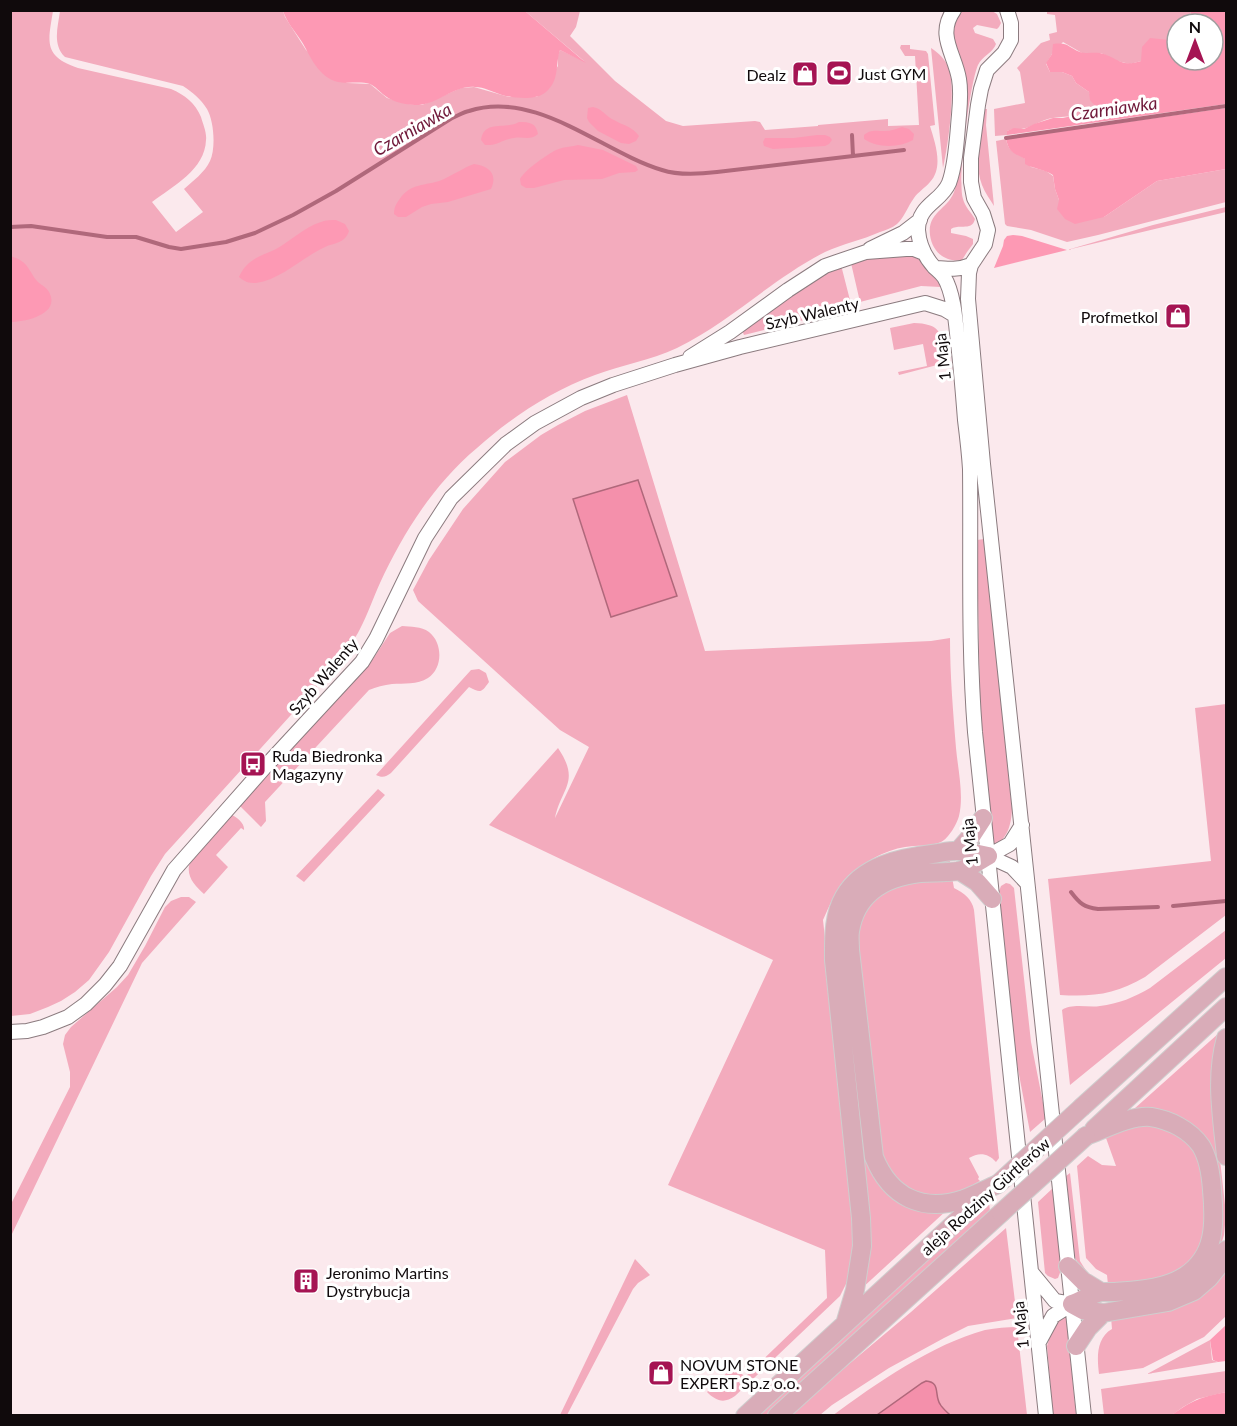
<svg xmlns="http://www.w3.org/2000/svg" width="1237" height="1426" font-family="Lato,sans-serif">
<style>
.green{fill:#f3abbd;fill-rule:evenodd}
.forest{fill:#fd99b4}
.water{fill:#f490ab;stroke:#b0687b;stroke-width:1.5}
.lines{fill:none;stroke-linecap:round;stroke-linejoin:round}
.stream{stroke:#b0687b;stroke-width:4}
.minor-casing{stroke:#8b7b7f;stroke-width:16}
.major-casing{stroke:#cfcece;stroke-width:20}
.minor{stroke:#fff;stroke-width:14}
.major{stroke:#d9acb8;stroke-width:18}
.major-bridge-casing{stroke:#cfcece;stroke-width:20;stroke-linecap:butt}
.major-bridge{stroke:#d9acb8;stroke-width:18}
.labels{text-anchor:middle;dominant-baseline:central;stroke-width:6;stroke-linejoin:round;paint-order:stroke}
.poi-label{font-size:16px;fill:#100a0c;stroke:#fff;text-anchor:start}
.street-label{font-size:16px;fill:#100a0c;stroke:#fff}
.water-label{font-size:18px;font-style:italic;fill:#70193a;stroke:#fff}
</style>
<rect width="100%" height="100%" fill="#fbe9ed"/>
<path class="green" d="M 11,11 L 53,11 C 48,42 43,56 78,68 L 171,89 C 185,95 195,103 201,117 C 203,124 207,133 206,140 C 205,170 173,186 152,202 L 176,232 L 203,212 L 184,189 C 193,181 205,172 210,161 C 216,148 214,121 207,109 C 201,99 192,92 183,86 L 65,57 C 52,44 58,27 60,11 L 283,11 L 285,17 L 306,50 L 347,83 L 370,84 L 387,98 L 408,104 L 422,105 L 461,88 L 474,87 L 509,97 L 537,97 L 558,66 L 558,55 L 560,50 L 584,61 L 525,11 L 580,11 L 576,27 L 570,36 L 615,81 L 666,121 L 683,126 L 755,121 L 760,122 L 765,130 L 818,126 L 818,125 L 888,119 L 888,126 L 919,125 L 915,56 L 905,56 L 900,48 L 901,45 L 910,45 L 910,49 L 926,51 L 928,54 L 935,125 L 930,126 C 935,143 944,167 930,182 C 925,188 918,192 914,198 C 908,206 904,218 897,224 C 892,228 886,230 880,232 C 862,240 842,244 825,252 C 772,279 730,322 677,348 C 651,360 622,365 595,375 C 551,391 512,417 477,448 C 434,484 403,533 380,583 C 373,598 368,614 360,629 C 354,641 345,652 338,663 L 165,854 L 151,876 L 109,952 L 89,980 L 75,992 L 61,1001 L 48,1007 L 30,1014 L 11,1016 Z
M 961,11 L 992,11 L 997,14 L 1001,23 L 999,27 L 997,29 L 977,25 L 973,28 L 975,33 L 993,39 L 996,44 C 993,53 982,56 978,65 C 970,83 957,182 963,199 C 965,207 971,212 975,219 C 972,232 959,223 951,229 L 951,233 L 966,236 L 973,239 L 973,244 L 967,252 L 962,260 C 946,263 932,252 930,235 C 927,211 950,209 955,189 C 960,166 958,143 956,120 C 955,90 953,61 951,32 L 957,15 Z
M 1047,11 L 1191,11 L 1190,21 L 1185,24 L 1177,24 L 1177,30 L 1169,40 L 1141,61 L 1130,64 L 1117,61 L 1101,53 L 1082,53 L 1063,42 L 1052,54 L 1046,64 L 1050,72 L 1062,72 L 1072,76 L 1076,83 L 1089,92 L 1095,106 C 1083,117 1068,116 1053,118 C 1044,119 1035,125 1026,128 C 1020,130 1014,128 1007,131 L 1007,135 L 995,136 L 994,109 L 1025,103 L 1020,72 L 1017,68 L 1041,43 L 1050,40 L 1049,34 L 1057,32 L 1055,15 L 1047,14 Z
M 931,48 C 939,53 946,60 949,69 C 956,90 948,146 943,168 Z
M 984,109 L 987,109 L 986,125 L 994,206 C 990,199 985,193 982,185 C 973,162 981,132 984,109 Z
M 1006,139 C 1009,153 1014,151 1024,158 C 1026,160 1029,164 1031,167 L 1046,171 L 1053,176 L 1055,189 L 1059,200 L 1104,217 L 1157,181 L 1226,169 L 1226,202 L 1098,235 L 1067,242 L 1031,230 L 1007,226 L 1005,224 L 996,141 Z
M 1226,207 L 1226,212 L 1067,250 L 1153,225 Z
M 910,253 L 920,257 L 938,278 L 941,287 L 921,286 L 860,302 L 851,263 L 866,257 Z
M 841,265 L 852,308 L 744,335 L 742,330 L 828,270 Z
M 914,323 C 946,324 942,338 941,364 L 899,375 L 898,372 L 927,366 L 923,344 L 894,350 L 890,328 Z
M 627,395 L 705,651 L 931,641 L 950,638 C 950,675 953,710 956,748 C 958,770 964,795 959,816 C 957,824 948,839 941,842 C 931,847 916,845 905,847 C 885,850 863,863 848,876 C 836,888 830,905 823,920 L 856,1223 L 850,1276 L 840,1296 L 735,1396 C 724,1404 716,1401 707,1392 L 734,1366 L 745,1377 L 827,1298 L 825,1250 L 668,1185 L 773,960 L 489,825 L 558,748 C 581,782 561,788 555,818 L 589,747 L 560,730 L 418,601 L 413,590 L 429,560 L 463,509 L 505,462 L 541,435 L 558,425 L 585,411 ZM 573,499 L 676,596 L 611,617 Z
M 984,539 L 1012,809 C 1011,826 1008,837 994,847 L 980,707 L 977,540 Z
M 402,626 C 411,627 421,626 429,632 C 443,643 443,668 428,678 C 417,685 404,683 392,684 C 384,685 376,687 369,690 L 265,802 L 266,821 L 261,827 L 238,804 L 373,659 L 390,633 Z
M 479,669 L 486,673 L 489,682 C 481,693 481,693 469,687 L 391,773 C 386,777 382,778 376,775 L 471,670 Z
M 1226,704 L 1226,915 L 1145,977 C 1116,994 1094,997 1060,995 L 1048,879 L 1211,861 L 1195,708 Z
M 378,789 L 385,795 L 304,882 L 296,876 Z
M 232,815 C 237,817 245,824 244,830 L 241,828 L 216,855 L 228,867 L 204,894 C 196,887 187,878 189,866 C 191,858 224,821 232,815 Z
M 950,858 L 950,863 C 934,865 916,866 899,870 C 854,883 842,918 845,961 L 864,1143 C 871,1175 885,1200 919,1208 C 928,1211 938,1209 947,1210 L 860,1290 L 866,1262 L 868,1234 L 839,952 C 840,910 854,879 898,866 C 914,861 932,860 950,858 Z
M 952,877 L 954,888 C 964,893 972,899 974,910 L 999,1158 L 996,1162 C 988,1153 979,1152 969,1158 L 979,1177 L 978,1179 L 980,1181 L 958,1193 L 929,1197 L 901,1185 L 880,1156 L 857,931 L 867,906 L 893,885 Z
M 1006,883 L 1010,884 L 1014,888 L 1031,1042 L 1046,1118 L 1030,1132 L 1016,1059 L 998,894 L 1001,886 Z
M 181,897 L 189,897 L 196,902 L 142,963 L 11,1236 L 11,1204 L 70,1087 L 70,1072 L 63,1044 L 65,1035 L 71,1027 L 117,987 L 128,975 L 145,946 L 165,907 L 171,901 Z
M 1226,930 L 1226,958 L 1070,1085 L 1062,1010 C 1072,1003 1089,1008 1100,1006 C 1118,1004 1135,997 1150,988 Z
M 1219,1033 L 1214,1105 L 1226,1214 L 1224,1235 L 1218,1254 L 1186,1288 L 1110,1304 L 1109,1299 L 1199,1273 L 1212,1155 L 1134,1109 Z
M 1137,1125 L 1155,1125 L 1185,1139 L 1200,1160 L 1208,1225 L 1195,1259 L 1169,1277 L 1108,1285 L 1107,1275 L 1096,1269 L 1086,1258 L 1077,1166 L 1088,1156 L 1102,1165 L 1116,1166 L 1106,1138 L 1111,1135 Z
M 1070,1173 L 1080,1261 L 1092,1280 L 1079,1266 L 1074,1255 L 1066,1176 Z
M 1053,1188 L 1061,1270 L 1058,1278 L 1055,1279 L 1048,1276 L 1045,1273 L 1038,1202 Z
M 989,1202 L 990,1211 L 766,1415 L 755,1416 Z
M 1006,1228 L 1017,1318 L 968,1326 L 944,1338 L 889,1368 L 832,1405 L 820,1415 L 787,1416 L 911,1312 Z
M 635,1259 L 650,1275 L 638,1283 L 633,1289 L 567,1415 L 560,1415 Z
M 1226,1270 L 1226,1316 L 1204,1337 L 1143,1368 L 1099,1374 C 1097,1358 1096,1338 1112,1329 L 1111,1317 L 1214,1285 L 1223,1276 Z
M 1066,1314 L 1076,1415 L 1053,1416 L 1047,1346 L 1054,1324 Z
M 1017,1327 L 1027,1415 L 832,1416 C 875,1384 933,1344 985,1330 C 996,1328 1007,1327 1017,1327 Z
M 1210,1340 L 1212,1360 L 1218,1362 L 1147,1374 Z
M 1226,1371 L 1226,1392 L 1197,1399 L 1183,1407 L 1172,1415 L 1104,1415 L 1101,1389 Z"/>
<path class="forest" d="M 283,11 L 525,11 L 586,63 L 560,50 C 555,65 560,80 546,92 C 536,101 513,98 502,95 C 493,92 484,87 475,87 C 455,85 438,104 419,105 C 407,105 394,103 384,95 C 380,92 375,86 370,84 C 361,81 347,84 338,82 C 318,77 311,57 302,42 C 295,31 287,23 283,11 Z
M 1191,11 L 1226,11 L 1226,104 L 1007,135 L 1007,131 L 1014,128 L 1024,129 L 1034,124 L 1053,118 L 1063,118 L 1088,112 L 1095,106 L 1090,100 L 1089,92 L 1076,83 L 1072,76 L 1062,72 L 1050,72 L 1046,63 L 1052,54 L 1053,44 C 1069,42 1067,47 1080,52 C 1086,54 1093,52 1100,53 C 1118,57 1119,68 1141,61 L 1142,47 L 1150,38 L 1169,40 L 1177,30 L 1177,60 L 1213,60 L 1213,24 L 1185,24 L 1190,21 Z
M 593,107 C 603,109 605,116 614,120 C 624,126 632,126 639,136 L 636,141 L 629,144 L 621,143 L 598,131 L 589,122 L 587,118 L 588,108 Z
M 1226,108 L 1226,169 L 1157,181 L 1104,217 L 1083,222 L 1075,224 L 1065,219 L 1057,209 L 1059,200 L 1055,189 L 1053,175 C 1044,169 1034,169 1025,164 L 1025,159 C 1014,153 1009,153 1006,139 Z
M 519,122 C 530,122 536,123 538,134 C 530,141 523,136 514,138 C 503,139 497,146 485,145 L 481,140 C 484,119 506,130 519,122 Z
M 902,127 L 909,129 L 914,134 L 913,140 C 899,148 877,148 864,139 L 864,135 C 871,129 876,131 885,131 C 891,131 896,129 902,127 Z
M 817,135 L 825,135 L 830,137 L 832,140 L 829,144 L 825,146 L 773,149 L 764,146 L 763,142 L 765,138 L 794,138 Z
M 578,145 L 603,150 L 636,166 L 638,170 L 635,172 L 619,173 L 602,179 L 564,180 L 534,188 L 526,188 L 521,185 L 520,179 C 526,169 544,157 554,151 C 561,147 570,147 578,145 Z
M 474,164 C 489,166 498,174 491,189 L 448,202 L 431,204 L 422,207 L 406,217 L 398,217 L 394,214 C 394,206 397,203 401,197 C 413,182 429,186 444,179 C 455,174 463,168 474,164 Z
M 336,220 L 345,224 L 349,231 C 348,234 347,236 344,239 C 338,244 330,244 323,248 C 302,258 280,280 256,283 C 248,283 245,282 239,277 C 247,259 259,257 276,249 C 291,241 304,227 321,222 C 326,220 331,220 336,220 Z
M 1013,235 L 1022,236 L 1067,250 L 994,268 L 1003,246 L 1004,240 L 1007,236 Z
M 10,256 C 28,261 27,268 37,281 C 41,285 48,288 50,294 C 59,315 24,322 11,322 Z
M 1226,1325 L 1226,1361 L 1218,1362 L 1213,1360 L 1210,1340 Z
M 1226,1392 L 1226,1415 L 1172,1415 C 1192,1400 1202,1397 1226,1392 Z"/>
<path class="water" d="M 638,480 L 677,596 L 611,617 L 573,499 Z
M 926,1381 C 941,1382 934,1395 940,1404 C 942,1408 947,1412 950,1415 L 877,1415 L 922,1383 Z"/>
<g class="lines">
<path class="stream" d="M 852,135 L 853,156
M 1006,138 L 1226,106
M 10,227 L 31,226 L 107,237 L 136,237 L 169,247 L 181,249 L 226,242 L 255,233 L 293,215 L 336,191 L 452,118 C 458,116 463,112 469,111 C 536,89 602,152 662,170 C 677,175 701,174 717,172 L 904,150
M 1071,892 C 1080,904 1084,907 1098,909 L 1158,907
M 1173,906 L 1226,901"/>
<defs>
<path id="minor" d="M 954,10 C 936,35 955,54 959,79 C 961,90 960,104 959,115 C 957,136 956,164 949,183 C 941,202 918,205 918,230 C 919,244 925,257 934,267 C 937,270 941,273 944,277 C 954,293 956,324 958,343 C 961,369 963,394 965,420 C 967,436 969,453 970,469 C 971,557 968,645 975,732 L 1046,1416
M 1007,10 L 1011,23 L 1011,40 L 1004,53 L 987,70 L 981,89 L 978,105 L 971,158 L 971,182 L 974,198 L 983,214 L 988,230 L 985,244 L 971,265 L 969,273 L 968,299 L 983,464 L 1084,1416
M 870,249 L 903,233 L 920,220
M 935,268 C 948,269 959,270 971,265
M 690,357 L 730,332 L 788,290 L 825,266 L 866,252 L 906,249 L 914,249 L 924,253
M 988,856 L 1012,867 L 1027,883
M 988,856 L 1010,844 L 1022,825
M 10,1032 L 27,1031 L 43,1027 L 68,1017 L 86,1004 L 105,985 L 120,966 L 174,870 L 264,768 L 362,662 L 376,639 L 425,538 L 451,498 L 506,444 L 535,423 L 581,398 L 613,385 L 675,365 L 740,347 L 925,303 L 944,309 L 954,315
M 1032,1273 L 1055,1301 L 1072,1304
M 1039,1342 L 1053,1316 L 1072,1304"/>
<path id="major" d="M 958,851 L 972,835 L 983,818
M 988,856 C 979,861 968,869 958,871 C 946,873 933,872 920,873 C 885,877 856,893 850,931 C 849,937 850,944 850,950 L 874,1157 C 890,1197 922,1213 964,1199 C 975,1195 986,1189 998,1184
M 960,871 L 977,882 L 992,899
M 1226,1038 C 1215,1077 1222,1117 1226,1156
M 1082,1107 L 1226,977
M 1094,1129 L 1226,1007
M 1068,1266 L 1083,1281 L 1101,1292
M 1072,1304 C 1081,1301 1092,1294 1101,1292 C 1106,1292 1111,1292 1115,1292 C 1139,1290 1165,1289 1185,1276 C 1216,1256 1215,1222 1212,1190 C 1211,1175 1209,1159 1201,1146 C 1190,1130 1170,1120 1151,1117 C 1131,1115 1105,1129 1086,1136
M 1072,1304 L 1083,1310 L 1103,1313 L 1168,1302 L 1194,1291 L 1209,1278 L 1221,1263 L 1226,1250
M 845,1324 L 855,1290 L 862,1246 L 861,1218 L 834,960 C 834,939 833,916 844,897 C 862,865 900,858 932,854 C 941,853 951,850 960,851 C 969,852 979,854 988,856
M 1076,1346 L 1088,1328 L 1103,1313
M 745,1416 L 985,1195
M 777,1416 L 1001,1213"/>
</defs>
<use href="#minor" class="minor-casing"/>
<use href="#major" class="major-casing"/>
<use href="#minor" class="minor"/>
<use href="#major" class="major"/>
<defs>
<path id="major-bridge" d="M 998,1184 L 1082,1107
M 1001,1213 L 1086,1136"/>
</defs>
<use href="#major-bridge" class="major-bridge-casing"/>
<use href="#major-bridge" class="major-bridge"/>
</g>
<defs>
<symbol id="stadium-square" viewBox="-11 -11 22 22"><rect x="-9" y="-9" width="18" height="18" rx="4" fill="#a51453" stroke="#fff"/><path d="M0-5a6.5 5 0 1 0 0 10a6.5 5 0 1 0 0-10ZM-3.5-1.8h7v3.6h-7Z" fill="#fff"/></symbol>
<symbol id="shop-square" viewBox="-11 -11 22 22"><rect x="-9" y="-9" width="18" height="18" rx="4" fill="#a51453" stroke="#fff"/><path d="M-5-2.5h2.3a2.7 3.5 0 0 1 5.4 0H5L5.5 6h-11ZM-1.5-2.5h3a1.5 2.3 0 0 0-3 0Z" fill="#fff"/></symbol>
<symbol id="bus-square" viewBox="-11 -11 22 22"><rect x="-9" y="-9" width="18" height="18" rx="4" fill="#a51453" stroke="#fff"/><path d="M-5-6H5V4H4V6H2V4H-2V6H-4V4H-5ZM-3.5-4V0h7V-4ZM-3.5 1.2v1.5H-2V1.2ZM2 1.2v1.5H3.5V1.2Z" fill="#fff"/></symbol>
<symbol id="building-square" viewBox="-11 -11 22 22"><rect x="-9" y="-9" width="18" height="18" rx="4" fill="#a51453" stroke="#fff"/><path d="M-4-6H4V6H1V3H-1V6H-4ZM-2.5-4.3h1.7v1.8h-1.7ZM.8-4.3h1.7v1.8H.8ZM-2.5-1h1.7V.8h-1.7ZM.8-1h1.7V.8H.8Z" fill="#fff"/></symbol>
</defs>
<g fill-rule="evenodd">
<use href="#stadium-square" x="824" y="58" width="30" height="30"/>
<use href="#shop-square" x="790" y="59" width="30" height="30"/>
<use href="#shop-square" x="1163" y="301" width="30" height="30"/>
<use href="#bus-square" x="238" y="749" width="30" height="30"/>
<use href="#building-square" x="291" y="1266" width="30" height="30"/>
<use href="#shop-square" x="646" y="1358" width="30" height="30"/>
</g>
<g class="labels">
<g class="poi-label">
<text x="858" y="73">Just GYM</text>
<text x="786" y="74" text-anchor="end">Dealz</text>
<text x="1158" y="316" text-anchor="end">Profmetkol</text>
<text x="272" y="755">Ruda Biedronka<tspan x="272" dy="18">Magazyny</tspan></text>
<text x="326" y="1272">Jeronimo Martins<tspan x="326" dy="18">Dystrybucja</tspan></text>
<text x="680" y="1364">NOVUM STONE<tspan x="680" dy="18">EXPERT Sp.z o.o.</tspan></text>
</g>
<g class="street-label">
<text transform="translate(812 313) rotate(-13)">Szyb Walenty</text>
<text transform="translate(942 357) rotate(-96)">1 Maja</text>
<text transform="translate(323 676) rotate(-49)">Szyb Walenty</text>
<text transform="translate(969 842) rotate(-96)">1 Maja</text>
<text transform="translate(985 1196) rotate(-42)">aleja Rodziny Gürtlerów</text>
<text transform="translate(1020 1325) rotate(-96)">1 Maja</text>
</g>
<g class="water-label">
<text transform="translate(1114 108) rotate(-8)">Czarniawka</text>
<text transform="translate(412 129) rotate(-30)">Czarniawka</text>
</g>
</g>
<rect width="1237" height="1426" fill="none" stroke="#100a0c" stroke-width="24"/>
<g transform="translate(1195 42)"><circle r="28" fill="#ffffff" stroke="#9f9d9e" stroke-width="1.5"/>
<path d="M0-4.5L10 22L0 15L-10 22Z" fill="#a51453"/>
<text y="-9" font-size="16" font-weight="bold" text-anchor="middle" fill="#100a0c">N</text>
</g>
</svg>
